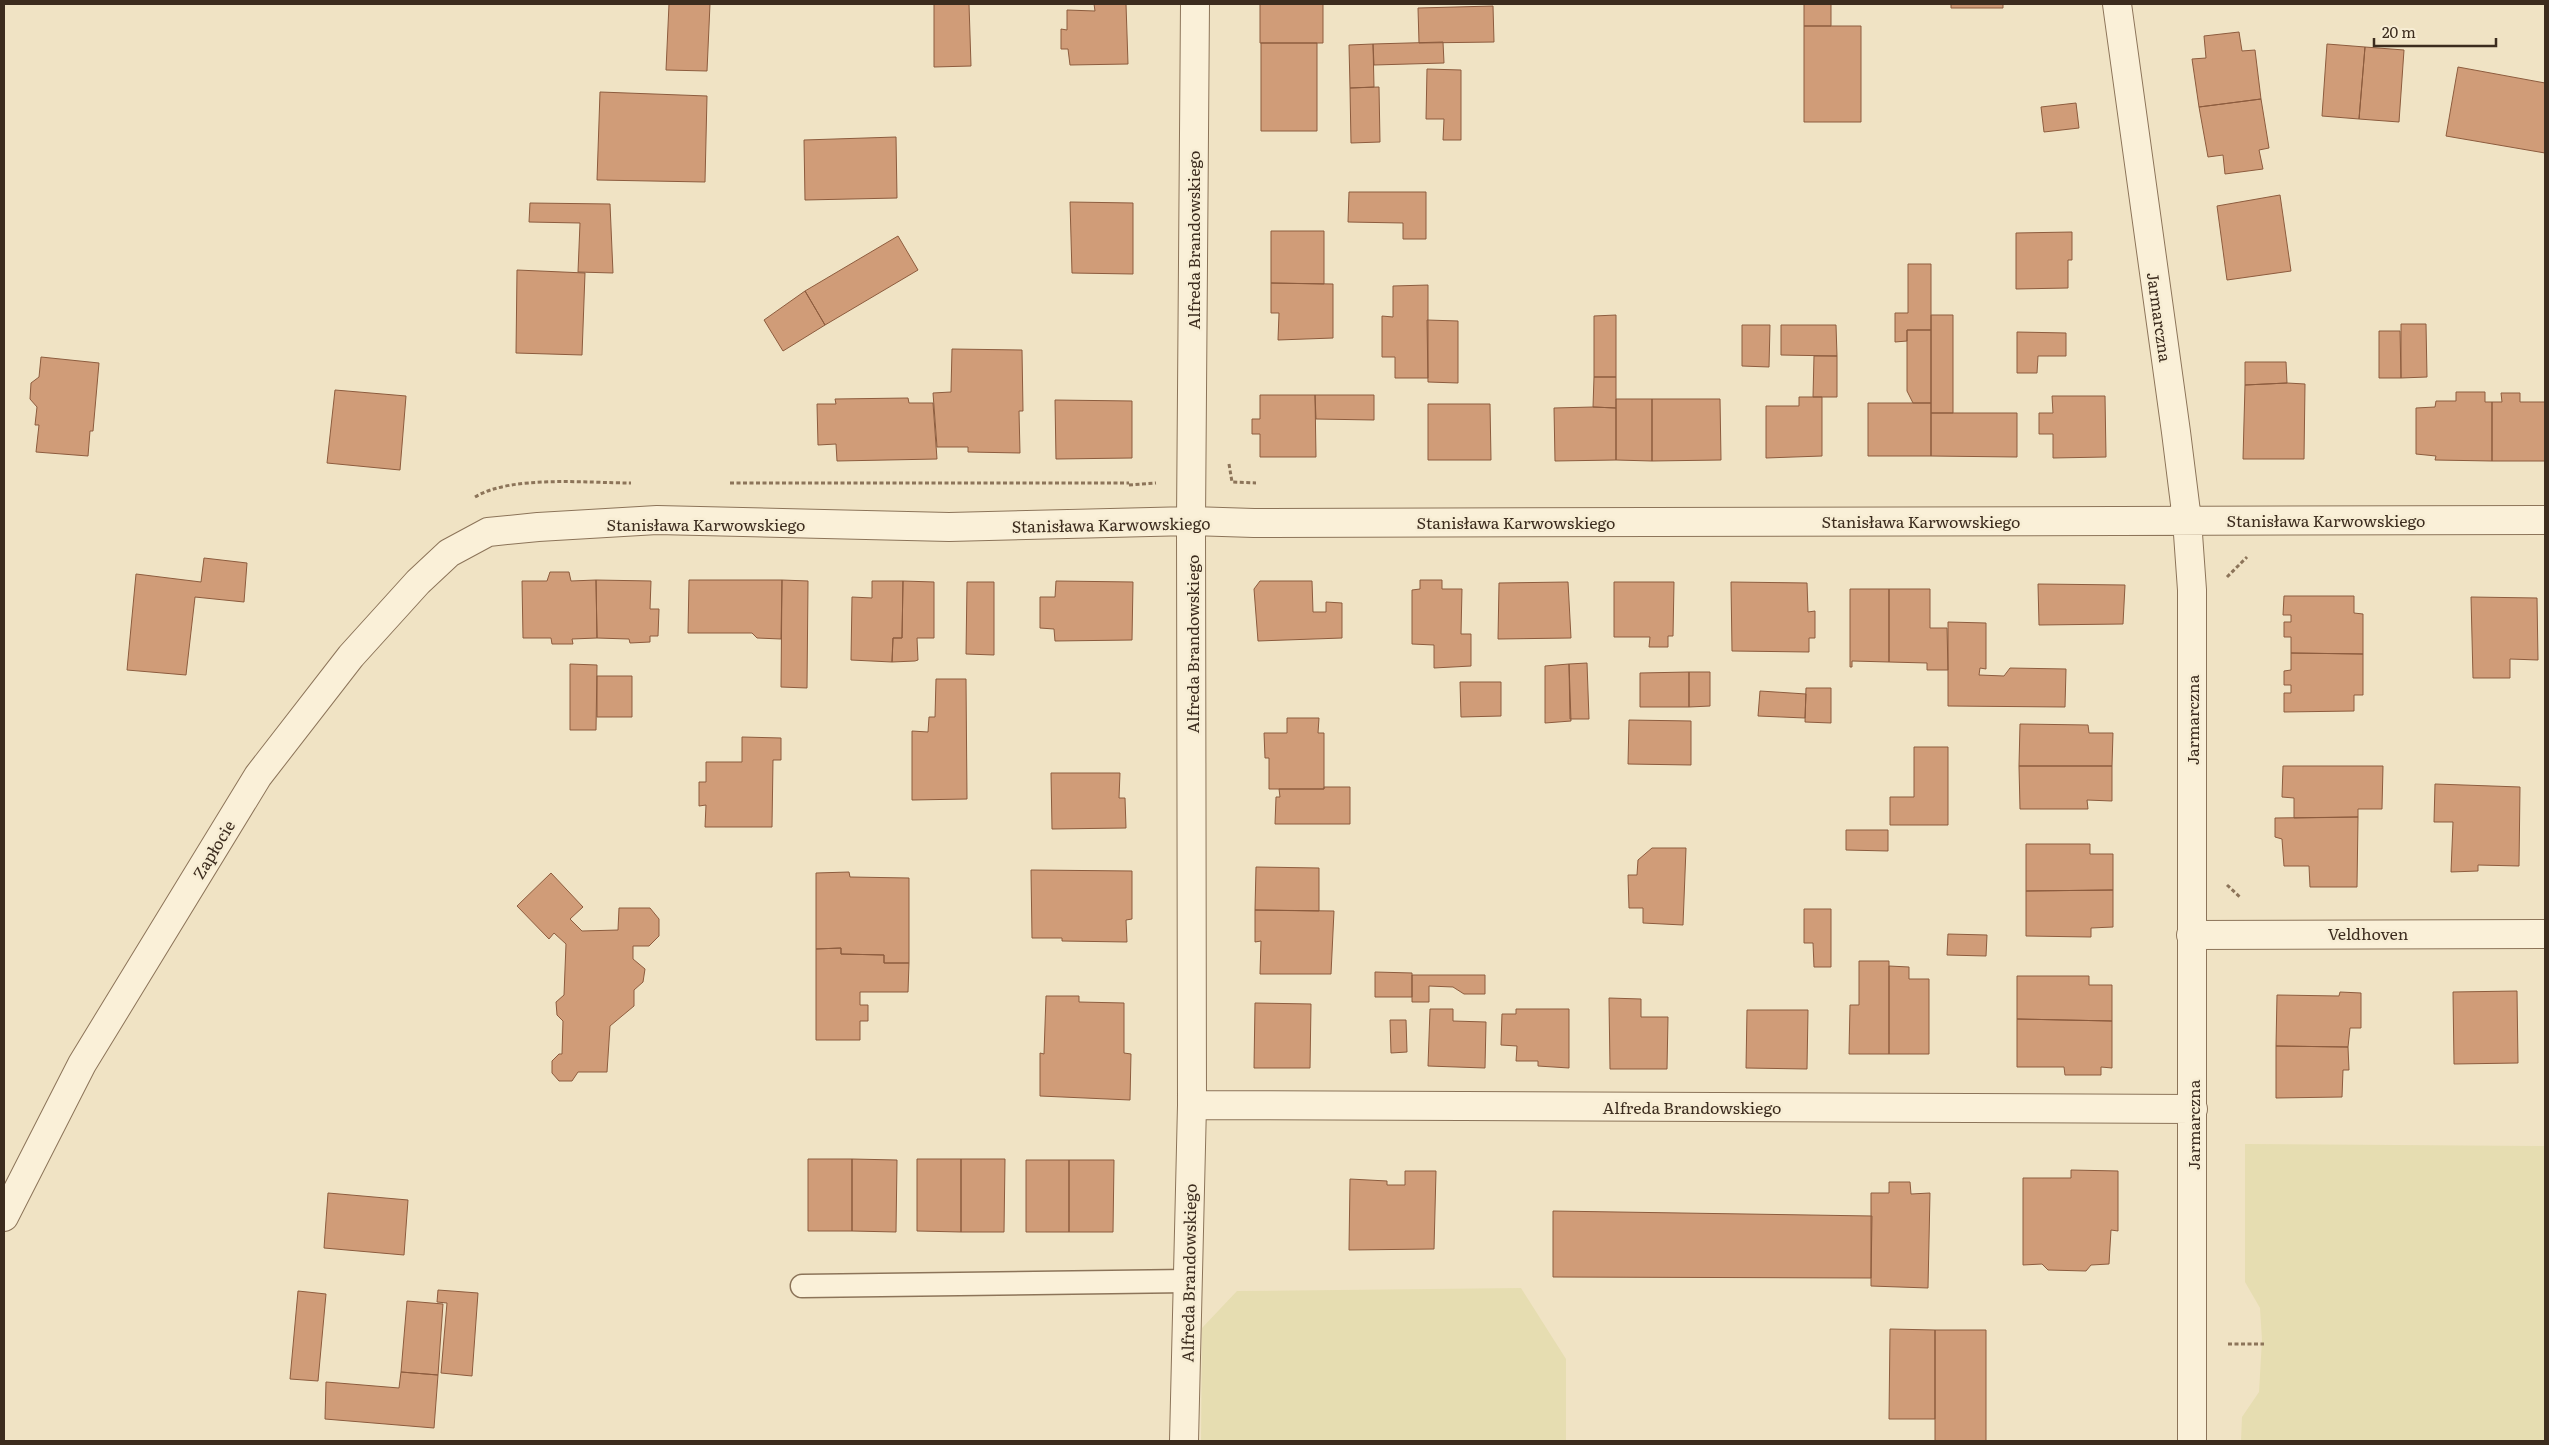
<svg xmlns="http://www.w3.org/2000/svg" width="2549" height="1445" font-family="Literata,serif">
<style>
.farmland{fill:#e6ddb1}
.building{fill:#d09c78;stroke:#8d5c3e}
.lines{fill:none;stroke-linecap:round;stroke-linejoin:round}
.lane-casing{stroke:#8c7459;stroke-width:25}
.street-casing{stroke:#8c7459;stroke-width:30}
.path{stroke:#8c7459;stroke-width:3;stroke-dasharray:4 2.5;stroke-linecap:butt}
.lane{stroke:#faf0d8;stroke-width:22}
.street{stroke:#faf0d8;stroke-width:28}
.labels{text-anchor:middle;dominant-baseline:central;stroke-width:5;stroke-linejoin:round;paint-order:stroke}
.street-label{font-size:16px;fill:#3c2c1e;stroke:#f7edd4}
</style>
<rect width="100%" height="100%" fill="#f0e3c4"/>
<path class="farmland" d="M 2245,1144 L 2545,1146 L 2545,1441 L 2241,1441 L 2242,1417 L 2259,1392 L 2262,1340 L 2260,1308 L 2245,1282 Z
M 1521,1288 L 1566,1359 L 1566,1441 L 1201,1441 L 1202,1328 L 1237,1291 Z"/>
<path class="building" d="M 669,4 L 710,4 L 707,71 L 666,70 Z
M 934,4 L 969,4 L 971,66 L 934,67 Z
M 1094,4 L 1126,4 L 1128,64 L 1070,65 L 1068,49 L 1061,49 L 1061,29 L 1067,30 L 1067,10 L 1095,11 Z
M 1260,4 L 1323,4 L 1323,43 L 1260,43 Z
M 1804,4 L 1831,4 L 1831,26 L 1804,26 Z
M 1951,4 L 2003,4 L 2003,8 L 1951,8 Z
M 1493,6 L 1494,42 L 1419,43 L 1418,8 Z
M 1804,26 L 1861,26 L 1861,122 L 1804,122 Z
M 2239,32 L 2242,51 L 2255,50 L 2261,99 L 2199,107 L 2192,59 L 2206,58 L 2204,36 Z
M 1443,42 L 1444,63 L 1374,65 L 1373,44 Z
M 1261,43 L 1317,43 L 1317,131 L 1261,131 Z
M 1373,44 L 1374,87 L 1350,88 L 1349,45 Z
M 2327,44 L 2365,47 L 2359,119 L 2322,116 Z
M 2365,47 L 2404,50 L 2399,122 L 2359,119 Z
M 2458,67 L 2545,83 L 2545,153 L 2446,136 Z
M 1427,69 L 1461,70 L 1461,140 L 1443,140 L 1444,119 L 1426,119 Z
M 1379,87 L 1380,142 L 1351,143 L 1350,88 Z
M 600,92 L 707,96 L 705,182 L 597,180 Z
M 2261,99 L 2269,148 L 2259,150 L 2263,169 L 2225,174 L 2223,155 L 2208,157 L 2199,107 Z
M 2076,103 L 2079,128 L 2044,132 L 2041,107 Z
M 896,137 L 897,198 L 805,200 L 804,140 Z
M 1349,192 L 1426,192 L 1426,239 L 1403,239 L 1403,223 L 1348,222 Z
M 2280,195 L 2291,271 L 2227,280 L 2217,206 Z
M 1070,202 L 1133,203 L 1133,274 L 1072,273 Z
M 530,203 L 610,204 L 613,273 L 578,272 L 580,223 L 529,222 Z
M 1271,231 L 1324,231 L 1324,284 L 1271,283 Z
M 2072,232 L 2072,260 L 2068,260 L 2068,288 L 2016,289 L 2016,233 Z
M 898,236 L 918,270 L 825,325 L 805,291 Z
M 1908,264 L 1931,264 L 1931,330 L 1907,330 L 1907,341 L 1895,342 L 1895,313 L 1908,313 Z
M 517,270 L 585,273 L 582,355 L 516,353 Z
M 1271,283 L 1333,284 L 1333,338 L 1278,340 L 1279,313 L 1271,313 Z
M 1428,285 L 1428,378 L 1395,378 L 1395,357 L 1382,357 L 1382,316 L 1393,317 L 1393,286 Z
M 805,291 L 825,325 L 783,351 L 764,320 Z
M 1616,315 L 1616,377 L 1594,377 L 1594,316 Z
M 1931,315 L 1953,315 L 1953,413 L 1931,413 Z
M 1427,320 L 1458,321 L 1458,383 L 1428,382 Z
M 2401,324 L 2426,324 L 2427,377 L 2401,378 Z
M 1742,325 L 1770,325 L 1769,367 L 1742,366 Z
M 1781,325 L 1836,325 L 1837,356 L 1781,355 Z
M 1907,330 L 1931,330 L 1931,403 L 1913,403 L 1907,391 Z
M 2379,331 L 2400,331 L 2401,378 L 2379,378 Z
M 2017,332 L 2066,333 L 2066,356 L 2038,356 L 2037,373 L 2017,373 Z
M 952,349 L 1022,350 L 1023,411 L 1019,411 L 1020,453 L 968,452 L 968,447 L 937,447 L 933,393 L 951,392 Z
M 1814,356 L 1837,356 L 1837,397 L 1813,397 Z
M 41,357 L 99,363 L 93,431 L 90,431 L 88,456 L 36,452 L 39,425 L 35,425 L 37,407 L 30,399 L 31,383 L 39,377 Z
M 2245,362 L 2286,362 L 2287,383 L 2245,385 Z
M 1594,377 L 1616,377 L 1616,408 L 1593,407 Z
M 2287,383 L 2305,384 L 2304,459 L 2243,459 L 2245,385 Z
M 335,390 L 406,396 L 400,470 L 327,463 Z
M 2456,392 L 2485,392 L 2485,402 L 2492,402 L 2492,461 L 2435,460 L 2436,456 L 2416,454 L 2416,408 L 2435,407 L 2436,401 L 2456,401 Z
M 2501,393 L 2520,393 L 2520,402 L 2545,402 L 2545,461 L 2492,461 L 2492,402 L 2502,402 Z
M 1260,395 L 1315,395 L 1316,457 L 1260,457 L 1260,434 L 1252,434 L 1252,419 L 1260,419 Z
M 1315,395 L 1374,395 L 1374,420 L 1316,419 Z
M 2052,396 L 2105,396 L 2106,457 L 2053,458 L 2053,434 L 2039,434 L 2039,413 L 2053,413 Z
M 1799,397 L 1822,397 L 1822,456 L 1766,458 L 1766,406 L 1799,406 Z
M 908,398 L 909,403 L 933,403 L 937,459 L 837,461 L 836,444 L 818,445 L 817,404 L 836,404 L 835,399 Z
M 1616,399 L 1652,399 L 1652,461 L 1616,460 Z
M 1652,399 L 1720,399 L 1721,460 L 1652,461 Z
M 1055,400 L 1132,401 L 1132,458 L 1056,459 Z
M 1868,403 L 1931,403 L 1931,456 L 1868,456 Z
M 1428,404 L 1490,404 L 1491,460 L 1428,460 Z
M 1593,407 L 1616,408 L 1616,460 L 1555,461 L 1554,408 Z
M 1931,413 L 2017,413 L 2017,457 L 1931,456 Z
M 204,558 L 247,563 L 244,602 L 195,597 L 186,675 L 127,670 L 136,574 L 201,582 Z
M 550,572 L 569,572 L 571,581 L 596,580 L 597,638 L 572,639 L 573,644 L 552,644 L 551,638 L 523,638 L 522,581 L 547,581 Z
M 596,580 L 651,581 L 650,609 L 659,609 L 658,636 L 650,636 L 650,642 L 630,643 L 629,639 L 597,638 Z
M 689,580 L 782,580 L 781,639 L 757,638 L 752,633 L 688,633 Z
M 782,580 L 808,581 L 807,688 L 781,687 Z
M 1420,580 L 1442,580 L 1442,589 L 1462,589 L 1461,634 L 1471,634 L 1471,666 L 1434,668 L 1434,645 L 1412,644 L 1412,590 L 1420,589 Z
M 872,581 L 903,581 L 902,638 L 893,638 L 892,662 L 851,660 L 852,597 L 872,598 Z
M 903,581 L 934,582 L 934,638 L 917,638 L 918,660 L 915,661 L 892,662 L 893,638 L 902,638 Z
M 1056,581 L 1133,582 L 1132,640 L 1055,641 L 1054,629 L 1040,628 L 1040,597 L 1055,597 Z
M 1260,581 L 1312,581 L 1313,612 L 1326,612 L 1326,602 L 1342,603 L 1342,638 L 1258,641 L 1254,589 Z
M 967,582 L 994,582 L 994,655 L 966,654 Z
M 1568,582 L 1571,638 L 1498,639 L 1499,583 Z
M 1614,582 L 1674,582 L 1673,636 L 1668,636 L 1668,647 L 1649,647 L 1650,637 L 1614,637 Z
M 1731,582 L 1807,583 L 1808,612 L 1815,611 L 1815,638 L 1809,638 L 1809,652 L 1732,651 Z
M 2038,584 L 2125,585 L 2123,624 L 2039,625 Z
M 1850,589 L 1889,589 L 1889,662 L 1852,661 L 1852,667 L 1850,667 Z
M 1889,589 L 1930,589 L 1930,628 L 1947,628 L 1948,670 L 1927,670 L 1927,663 L 1889,662 Z
M 2284,596 L 2354,596 L 2354,613 L 2363,614 L 2363,654 L 2291,653 L 2291,637 L 2284,637 L 2284,622 L 2291,622 L 2291,615 L 2283,615 Z
M 2471,597 L 2537,598 L 2538,660 L 2510,659 L 2510,678 L 2473,678 Z
M 1948,622 L 1986,623 L 1986,669 L 1980,668 L 1979,675 L 2004,676 L 2010,668 L 2066,669 L 2065,707 L 1948,706 Z
M 2291,653 L 2363,654 L 2363,695 L 2354,695 L 2354,711 L 2284,712 L 2284,693 L 2291,693 L 2291,685 L 2284,685 L 2284,671 L 2291,670 Z
M 1587,663 L 1589,719 L 1570,719 L 1569,664 Z
M 570,664 L 597,665 L 596,730 L 570,730 Z
M 1569,664 L 1571,721 L 1545,723 L 1545,666 Z
M 1689,672 L 1689,707 L 1640,707 L 1640,673 Z
M 1689,672 L 1710,672 L 1710,706 L 1689,707 Z
M 597,676 L 632,676 L 632,717 L 597,717 Z
M 936,679 L 966,679 L 967,799 L 912,800 L 912,731 L 928,732 L 929,717 L 935,717 Z
M 1460,682 L 1501,682 L 1501,716 L 1461,717 Z
M 1806,688 L 1831,688 L 1831,723 L 1805,722 Z
M 1760,691 L 1806,694 L 1805,718 L 1758,716 Z
M 1287,718 L 1319,718 L 1318,733 L 1324,733 L 1324,789 L 1269,789 L 1269,758 L 1265,758 L 1264,733 L 1287,733 Z
M 1629,720 L 1691,721 L 1691,765 L 1628,764 Z
M 2020,724 L 2088,725 L 2089,733 L 2113,733 L 2112,766 L 2019,766 Z
M 742,737 L 781,738 L 781,760 L 773,760 L 772,827 L 705,827 L 706,805 L 699,806 L 699,782 L 706,782 L 706,762 L 742,762 Z
M 1914,747 L 1948,747 L 1948,825 L 1890,825 L 1890,797 L 1914,797 Z
M 2019,766 L 2112,766 L 2112,801 L 2087,800 L 2088,809 L 2020,809 Z
M 2283,766 L 2383,766 L 2382,809 L 2358,809 L 2358,817 L 2294,818 L 2294,798 L 2282,797 Z
M 1051,773 L 1120,773 L 1119,798 L 1125,798 L 1126,828 L 1052,829 Z
M 2435,784 L 2520,787 L 2519,866 L 2478,865 L 2478,871 L 2451,872 L 2453,822 L 2434,822 Z
M 1324,787 L 1350,787 L 1350,824 L 1275,824 L 1276,797 L 1280,797 L 1279,789 L 1324,789 Z
M 2358,817 L 2357,887 L 2310,887 L 2309,866 L 2284,866 L 2282,839 L 2275,837 L 2275,818 Z
M 1846,830 L 1888,830 L 1888,851 L 1846,850 Z
M 2026,844 L 2090,844 L 2090,854 L 2113,854 L 2113,890 L 2026,891 Z
M 1652,848 L 1686,848 L 1683,925 L 1643,923 L 1643,908 L 1629,908 L 1628,875 L 1637,875 L 1638,860 Z
M 1256,867 L 1319,868 L 1319,911 L 1255,910 Z
M 1031,870 L 1132,871 L 1132,919 L 1126,920 L 1127,942 L 1062,941 L 1062,938 L 1032,938 Z
M 849,872 L 850,877 L 909,878 L 909,963 L 884,963 L 884,955 L 841,954 L 841,948 L 816,949 L 816,873 Z
M 551,873 L 583,907 L 570,919 L 582,931 L 618,930 L 619,908 L 650,908 L 659,919 L 659,936 L 649,946 L 633,946 L 633,959 L 645,969 L 643,982 L 634,990 L 634,1006 L 610,1026 L 607,1072 L 578,1072 L 572,1081 L 559,1081 L 552,1073 L 552,1061 L 559,1054 L 562,1054 L 563,1021 L 557,1015 L 556,1002 L 564,995 L 566,944 L 554,933 L 549,939 L 517,906 Z
M 2113,890 L 2113,927 L 2091,928 L 2091,937 L 2026,936 L 2026,891 Z
M 1804,909 L 1831,909 L 1831,967 L 1814,967 L 1813,943 L 1804,943 Z
M 1255,910 L 1334,911 L 1331,974 L 1260,974 L 1261,941 L 1255,942 Z
M 1948,934 L 1987,935 L 1986,956 L 1947,955 Z
M 841,948 L 841,954 L 884,955 L 884,963 L 909,963 L 908,992 L 860,992 L 860,1005 L 868,1005 L 868,1021 L 860,1021 L 860,1040 L 816,1040 L 816,949 Z
M 1859,961 L 1889,961 L 1889,1054 L 1849,1054 L 1850,1005 L 1859,1005 Z
M 1889,966 L 1909,967 L 1909,979 L 1929,979 L 1929,1054 L 1889,1054 Z
M 1375,972 L 1412,973 L 1412,997 L 1375,997 Z
M 1412,975 L 1485,975 L 1485,994 L 1464,994 L 1453,987 L 1429,986 L 1429,1002 L 1412,1002 Z
M 2017,976 L 2089,976 L 2089,985 L 2112,985 L 2112,1021 L 2017,1019 Z
M 2517,991 L 2518,1063 L 2454,1064 L 2453,992 Z
M 2340,992 L 2361,993 L 2361,1028 L 2350,1028 L 2348,1047 L 2276,1046 L 2277,995 L 2339,996 Z
M 1046,996 L 1079,996 L 1079,1002 L 1124,1003 L 1124,1053 L 1131,1054 L 1130,1100 L 1040,1096 L 1040,1053 L 1044,1054 Z
M 1609,998 L 1641,999 L 1641,1017 L 1668,1017 L 1667,1069 L 1610,1069 Z
M 1255,1003 L 1311,1004 L 1310,1068 L 1254,1068 Z
M 1430,1009 L 1453,1009 L 1453,1021 L 1486,1022 L 1485,1068 L 1428,1066 Z
M 1516,1009 L 1569,1009 L 1569,1068 L 1538,1066 L 1538,1061 L 1516,1061 L 1517,1046 L 1501,1045 L 1502,1014 L 1516,1014 Z
M 1747,1010 L 1808,1010 L 1807,1069 L 1746,1068 Z
M 2017,1019 L 2112,1021 L 2112,1068 L 2101,1067 L 2101,1075 L 2065,1075 L 2064,1067 L 2017,1067 Z
M 1390,1020 L 1406,1020 L 1407,1052 L 1391,1053 Z
M 2276,1046 L 2348,1047 L 2349,1070 L 2343,1070 L 2342,1097 L 2276,1098 Z
M 808,1159 L 852,1159 L 852,1231 L 808,1231 Z
M 852,1159 L 897,1160 L 896,1232 L 852,1231 Z
M 917,1159 L 961,1159 L 961,1232 L 917,1231 Z
M 961,1159 L 1005,1159 L 1004,1232 L 961,1232 Z
M 1026,1160 L 1069,1160 L 1069,1232 L 1026,1232 Z
M 1069,1160 L 1114,1160 L 1113,1232 L 1069,1232 Z
M 2071,1170 L 2118,1171 L 2118,1231 L 2111,1230 L 2109,1264 L 2091,1265 L 2086,1271 L 2048,1270 L 2042,1264 L 2023,1265 L 2023,1178 L 2071,1178 Z
M 1405,1171 L 1436,1171 L 1434,1249 L 1349,1250 L 1350,1179 L 1387,1181 L 1387,1185 L 1405,1185 Z
M 1889,1182 L 1910,1182 L 1911,1194 L 1930,1193 L 1928,1288 L 1871,1286 L 1871,1193 L 1889,1193 Z
M 328,1193 L 408,1200 L 404,1255 L 324,1248 Z
M 1553,1211 L 1872,1216 L 1871,1278 L 1553,1277 Z
M 438,1290 L 478,1293 L 472,1376 L 441,1373 L 447,1303 L 437,1302 Z
M 298,1291 L 326,1294 L 318,1381 L 290,1379 Z
M 407,1301 L 443,1304 L 438,1375 L 401,1372 Z
M 1890,1329 L 1935,1330 L 1935,1419 L 1889,1419 Z
M 1935,1330 L 1986,1330 L 1986,1441 L 1935,1441 Z
M 401,1372 L 438,1375 L 434,1428 L 325,1419 L 326,1382 L 399,1388 Z"/>
<g class="lines">
<defs>
<path id="lane" d="M 802,1286 L 1188,1281"/>
<path id="street" d="M 1195,4 L 1191,521 L 1192,1105 L 2193,1109
M 2117,4 L 2176,432 L 2187,520 L 2192,590 L 2192,1441
M 2191,935 L 2545,934
M 4,1217 L 82,1064 L 258,776 L 351,656 L 418,582 L 449,553 L 488,532 L 538,527 L 657,520 L 949,527 L 1191,521 L 1254,523 L 2545,520
M 1184,1441 L 1192,1105"/>
</defs>
<use href="#lane" class="lane-casing"/>
<use href="#street" class="street-casing"/>
<path class="path" d="M 1229,464 L 1232,482 L 1256,483
M 730,483 L 1129,483
M 1129,485 L 1156,483
M 475,497 C 511,475 588,483 631,483
M 2227,577 L 2247,557
M 2227,885 L 2241,898
M 2228,1344 L 2264,1344"/>
<use href="#lane" class="lane"/>
<use href="#street" class="street"/>
</g>
<g class="labels">
<g class="street-label">
<text transform="translate(1193 240) rotate(-90)">Alfreda Brandowskiego</text>
<text transform="translate(2160 317) rotate(82)">Jarmarczna</text>
<text x="2326" y="520">Stanisława Karwowskiego</text>
<text x="1921" y="521">Stanisława Karwowskiego</text>
<text x="1516" y="522">Stanisława Karwowskiego</text>
<text x="706" y="524">Stanisława Karwowskiego</text>
<text transform="translate(1111 524) rotate(-1)">Stanisława Karwowskiego</text>
<text transform="translate(1192 644) rotate(-90)">Alfreda Brandowskiego</text>
<text transform="translate(2192 720) rotate(-90)">Jarmarczna</text>
<text transform="translate(213 849) rotate(-59)">Zapłocie</text>
<text x="2368" y="933">Veldhoven</text>
<text x="1692" y="1107">Alfreda Brandowskiego</text>
<text transform="translate(2193 1125) rotate(-90)">Jarmarczna</text>
<text transform="translate(1188 1273) rotate(-89)">Alfreda Brandowskiego</text>
</g>
</g>
<rect width="2549" height="1445" fill="none" stroke="#3c2c1e" stroke-width="10"/>
<path d="M2374 38v8h122v-8" fill="none" stroke="#3c2c1e" stroke-width="2.5"/>
<text x="2382" y="38" font-size="15" fill="#3c2c1e" stroke="#f7edd4" stroke-width="4" paint-order="stroke">20 m</text>
</svg>
